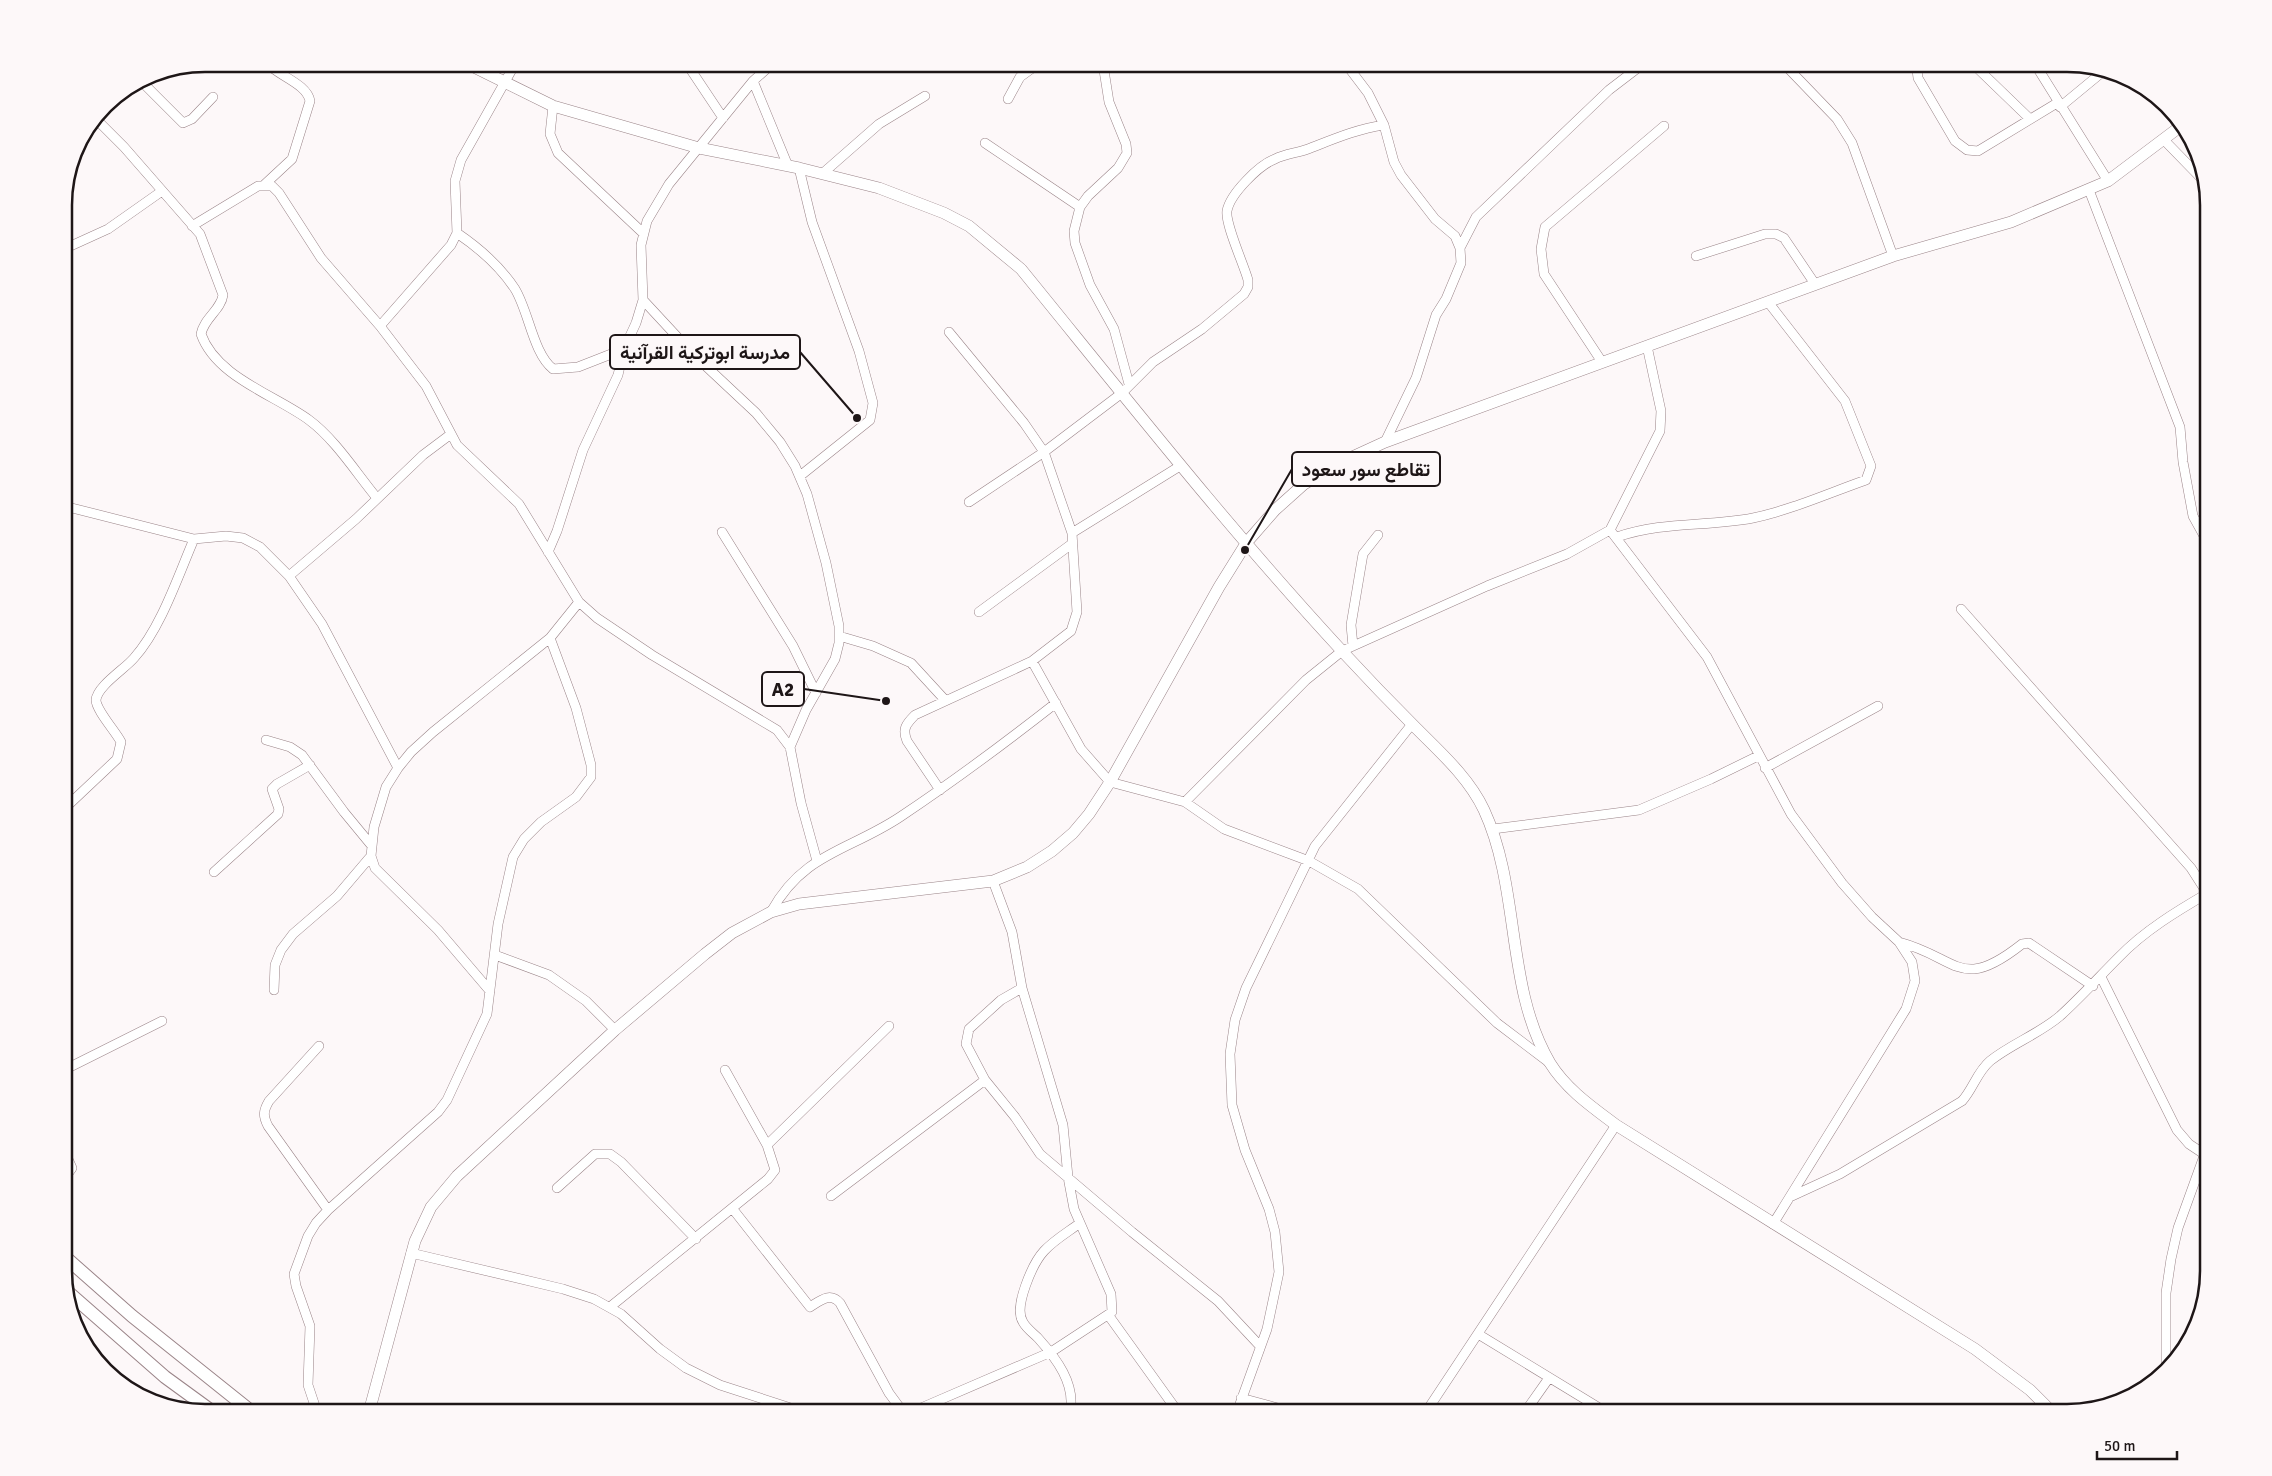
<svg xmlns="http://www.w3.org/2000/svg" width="2272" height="1476" font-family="Signika,Vazirmatn,sans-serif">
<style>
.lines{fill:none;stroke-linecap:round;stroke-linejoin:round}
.minor-casing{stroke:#9a8488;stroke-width:10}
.tertiary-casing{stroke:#9a8488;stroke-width:12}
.secondary-casing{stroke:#9a8488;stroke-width:14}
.minor{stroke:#fff;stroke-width:9}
.tertiary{stroke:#fff;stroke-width:11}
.secondary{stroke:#fff;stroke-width:12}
.rim{fill:none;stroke:#1e1617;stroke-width:2.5}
.leader{fill:none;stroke:#1e1617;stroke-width:2}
.callout-dot{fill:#1e1617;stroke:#fdf8f9;stroke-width:2}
.callout{fill:#fdf8f9;stroke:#1e1617;stroke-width:2}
.callout-label{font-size:19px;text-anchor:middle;font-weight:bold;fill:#1e1617}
</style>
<rect width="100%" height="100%" fill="#fdf8f9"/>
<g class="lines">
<defs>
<path id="minor" d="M 608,64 L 613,68
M 687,64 L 723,118
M 1103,64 L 1109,102 L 1126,144 L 1127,153 L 1118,168 L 1088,196 L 1080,207 L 1074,231 L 1075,243 L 1090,285 L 1114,329 L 1129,384
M 1346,64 L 1368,93 L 1384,125
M 1784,64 L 1837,119 L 1852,143 L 1893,256
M 1921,64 L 1917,70 L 1918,78 L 1955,141 L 1967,150 L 1978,151 L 2057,103
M 1973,64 L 2030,119
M 2035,64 L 2108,181
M 141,81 L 183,123 L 192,119 L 213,97
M 753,81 L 788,166
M 1008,99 L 1020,77 L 1038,64
M 553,106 L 550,134 L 558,153 L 643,233
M 2060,107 L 2100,74
M 96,119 L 124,147 L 200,234 L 223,295 C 221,310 204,318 201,334 C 216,377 275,395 309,420 C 335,439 357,474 377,498
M 2164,140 L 2201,178
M 985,143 L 1080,207
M 799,168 L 812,222 L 859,351 L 873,403 L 870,420 L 800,476
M 822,174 L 879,124 L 925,96
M 264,185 L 292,159 L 310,101 C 307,84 279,76 268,64
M 2089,190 L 2180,427 L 2183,462 L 2193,516 L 2208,543
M 192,226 L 258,186 L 272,186 L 279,193 L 321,258 L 380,326 L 426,386 L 457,445 L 519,504 L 579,602 L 597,618 L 652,655 L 777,730 L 790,747 L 801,803 L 817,861
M 457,233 C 479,248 500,266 515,289 C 529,312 533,353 553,369 L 578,367 L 624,349
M 1460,248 L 1476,217 L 1609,90 L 1643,64
M 64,249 L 108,229 L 162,191
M 1696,256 L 1765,234 L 1776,234 L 1784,238 L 1815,284
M 643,300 L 694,355 L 756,413 L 780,442 L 795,466 L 807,494 L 826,563 L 839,626 L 839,643 L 835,659 L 806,710 L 790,747
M 380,326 L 451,245 L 457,233 L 455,181 L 461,160 L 515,64
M 1602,362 L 1544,274 L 1541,249 L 1545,227 L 1664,126
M 969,502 L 1044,452 L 1122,393 L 1153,362 L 1202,329 L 1244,294 L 1248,287 L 1248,280 C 1244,265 1225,224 1227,211 C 1230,194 1259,165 1275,159 C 1285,154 1297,153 1308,149 C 1334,139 1357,129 1384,125 L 1394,162 L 1401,175 L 1435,219 L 1455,236 L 1460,248 L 1461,263 L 1446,299 L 1436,315 L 1416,378 L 1385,442
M 64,506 L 194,539 L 226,536 L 243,538 L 260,547 L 289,576 L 322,624 L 398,768
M 1610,530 L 1707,657 L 1791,814 L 1842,883 L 1872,917 L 1899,942 L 1912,962 L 1915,981 L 1906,1009 L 1773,1224
M 722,532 L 793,646 L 816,693
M 1072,533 L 1180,466
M 1617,537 C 1664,521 1706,527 1753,518 C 1791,510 1829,493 1866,480 L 1871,466 L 1845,401 L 1768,302
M 548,552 L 557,531 L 583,450 L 618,375 L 624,349 L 636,323 L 643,300 L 641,245 L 647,221 L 669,184 L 753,81 L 772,64
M 289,576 L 356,519 L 423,455 L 451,434
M 1961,609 L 2191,868 L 2207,893
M 979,612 L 1073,543
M 839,636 L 873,646 L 911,663 L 945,700
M 1353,646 L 1351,625 L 1363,554 L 1378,535
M 1032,661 L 1081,749 L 1110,782 L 1185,802 L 1224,829 L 1309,861 L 1358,889 L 1497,1023 L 1551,1064
M 266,740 L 290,747 L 302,755 L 344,812 L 372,846
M 1765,768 L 1878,706
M 940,790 L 907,741 C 902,729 906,724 915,715 L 1032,661 L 1071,631 L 1077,612 L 1072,533 L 1044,452 L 1024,423 L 949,332
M 1185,802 L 1306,680 L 1342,651 L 1487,586 L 1567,554 L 1610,530 L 1660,431 L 1661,411 L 1647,346
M 64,809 L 117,759 L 121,742 C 116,732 96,710 96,700 C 97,686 126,668 134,658 C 161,628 178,576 194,539
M 1493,829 L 1639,810 L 1711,779 L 1758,756
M 214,872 L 278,814 L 279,809 L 272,789 L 277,784 L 310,765
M 771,912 C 803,853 849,851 900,817 C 954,781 1005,743 1056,703
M 1899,942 C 1959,958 1960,993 2022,944 L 2029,943 L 2093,986
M 495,955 L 549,975 L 586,1001 L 615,1030
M 2101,977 L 2177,1130 L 2189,1144 L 2204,1154
M 1022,988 L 1001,1000 L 969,1029 L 966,1044 L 985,1080 L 1015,1117 L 1040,1154 L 1132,1232 L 1218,1301 L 1260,1346
M 274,990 L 275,965 L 281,950 L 293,934 L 337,896 L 371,856
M 490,991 L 438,930 L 375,868 L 371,856 L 374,827 L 386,787 L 398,768 L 411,752 L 433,732 L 550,638
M 319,1046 L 269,1101 C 263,1111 263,1116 268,1126 L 328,1210
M 64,1070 L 162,1021
M 767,1145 L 889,1026
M 64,1150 L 72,1168 L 64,1179
M 557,1188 L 595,1154 L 610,1154 L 621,1162 L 696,1239
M 831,1196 L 985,1080
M 1790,1197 L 1840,1174 L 1962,1101 C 1973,1089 1977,1072 1990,1061 C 2011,1044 2039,1034 2060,1016 C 2081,997 2099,977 2119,957 C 2144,931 2177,911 2208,893
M 732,1208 L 810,1307 C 821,1300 830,1292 840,1303 L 889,1393 L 900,1408 L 909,1410 L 921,1408 L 1051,1352 L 1112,1312 L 1111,1294 L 1074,1209 L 1068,1177 L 1063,1125 L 1022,988 L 1012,932 L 993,881
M 411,1253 L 563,1289 L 594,1299 L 621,1314 L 660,1349 L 686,1368 L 720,1385 L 803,1412
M 610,1307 L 768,1179 L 775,1170 L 767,1145 L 725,1070
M 1109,1316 L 1178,1412
M 1478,1334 L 1606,1412
M 2166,1366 L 2166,1293 L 2171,1259 L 2178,1228 L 2208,1145
M 1241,1398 L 1292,1412
M 317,1412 L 308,1385 L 310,1326 L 296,1286 L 294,1274 L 308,1236 L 316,1223 L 328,1210 L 438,1112 L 447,1100 L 487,1014 L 498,924 L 513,857 L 524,839 L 541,822 L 576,797 L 591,777 L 591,765 L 576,708 L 550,638 L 579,602
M 1070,1412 C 1076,1384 1056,1358 1038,1338 C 1033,1333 1026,1328 1023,1322 C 1013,1307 1033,1263 1044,1251 C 1054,1240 1068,1232 1080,1223
M 1237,1412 L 1267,1329 L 1279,1272 L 1275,1232 L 1269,1209 L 1245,1150 L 1232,1105 L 1230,1054 L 1235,1020 L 1246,988 L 1315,846 L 1412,724
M 1426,1412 L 1616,1125
M 1525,1412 L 1549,1378"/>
<path id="tertiary" d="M 468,64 L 553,106 L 699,148 L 799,168 L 879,188 L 944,213 L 969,226 L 1021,269 C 1126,398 1229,529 1342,651 C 1366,677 1391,703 1416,728 C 1441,753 1469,778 1484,810 C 1521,890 1505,987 1550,1063 C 1566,1089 1592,1107 1616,1125 L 1975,1349 L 2030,1390 L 2052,1412
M 369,1412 L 415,1241 L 431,1207 L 457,1176 L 615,1030 L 705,954 L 732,933 L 771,912 L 799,904 L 993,881 L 1027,867 L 1052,851 L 1073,833 L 1089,814 L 1110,782 L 1219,587 L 1247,542 L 1275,510 L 1304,484 L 1337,464 L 1385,442 L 1893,256 L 2011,222 L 2108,181 L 2181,126"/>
<path id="secondary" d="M 64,1256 L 132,1316 L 252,1412
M 68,1292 L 165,1377 L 213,1412"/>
</defs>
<use href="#minor" class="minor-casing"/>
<use href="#tertiary" class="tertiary-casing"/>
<use href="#secondary" class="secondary-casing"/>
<use href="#minor" class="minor"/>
<use href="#tertiary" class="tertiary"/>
<use href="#secondary" class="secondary"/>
</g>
<path d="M0 0H2272V1476H0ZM205 72H2067A133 133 0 0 1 2200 205V1271A133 133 0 0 1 2067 1404H205A133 133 0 0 1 72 1271V205A133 133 0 0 1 205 72Z" fill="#fdf8f9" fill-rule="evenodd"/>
<path class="rim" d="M205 72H2067A133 133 0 0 1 2200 205V1271A133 133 0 0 1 2067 1404H205A133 133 0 0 1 72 1271V205A133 133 0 0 1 205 72Z"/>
<path class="leader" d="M857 418L800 352M1245 550L1292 469M886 701L804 689"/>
<g class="callout-dot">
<circle cx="857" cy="418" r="5"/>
<circle cx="1245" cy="550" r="5"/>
<circle cx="886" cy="701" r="5"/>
</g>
<g class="callout">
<rect x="610" y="335" width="190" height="34" rx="5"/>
<rect x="1292" y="452" width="148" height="34" rx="5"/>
<rect x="762" y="672" width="42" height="34" rx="5"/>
</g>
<g class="callout-label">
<text x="705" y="359">مدرسة ابوتركية القرآنية</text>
<text x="1366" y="476">تقاطع سور سعود</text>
<text x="783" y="696">A2</text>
</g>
<path d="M2097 1451v8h80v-8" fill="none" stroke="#1e1617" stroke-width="2.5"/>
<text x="2104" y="1451" font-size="15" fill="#1e1617" stroke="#fdf8f9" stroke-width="4" paint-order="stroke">50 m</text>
</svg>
